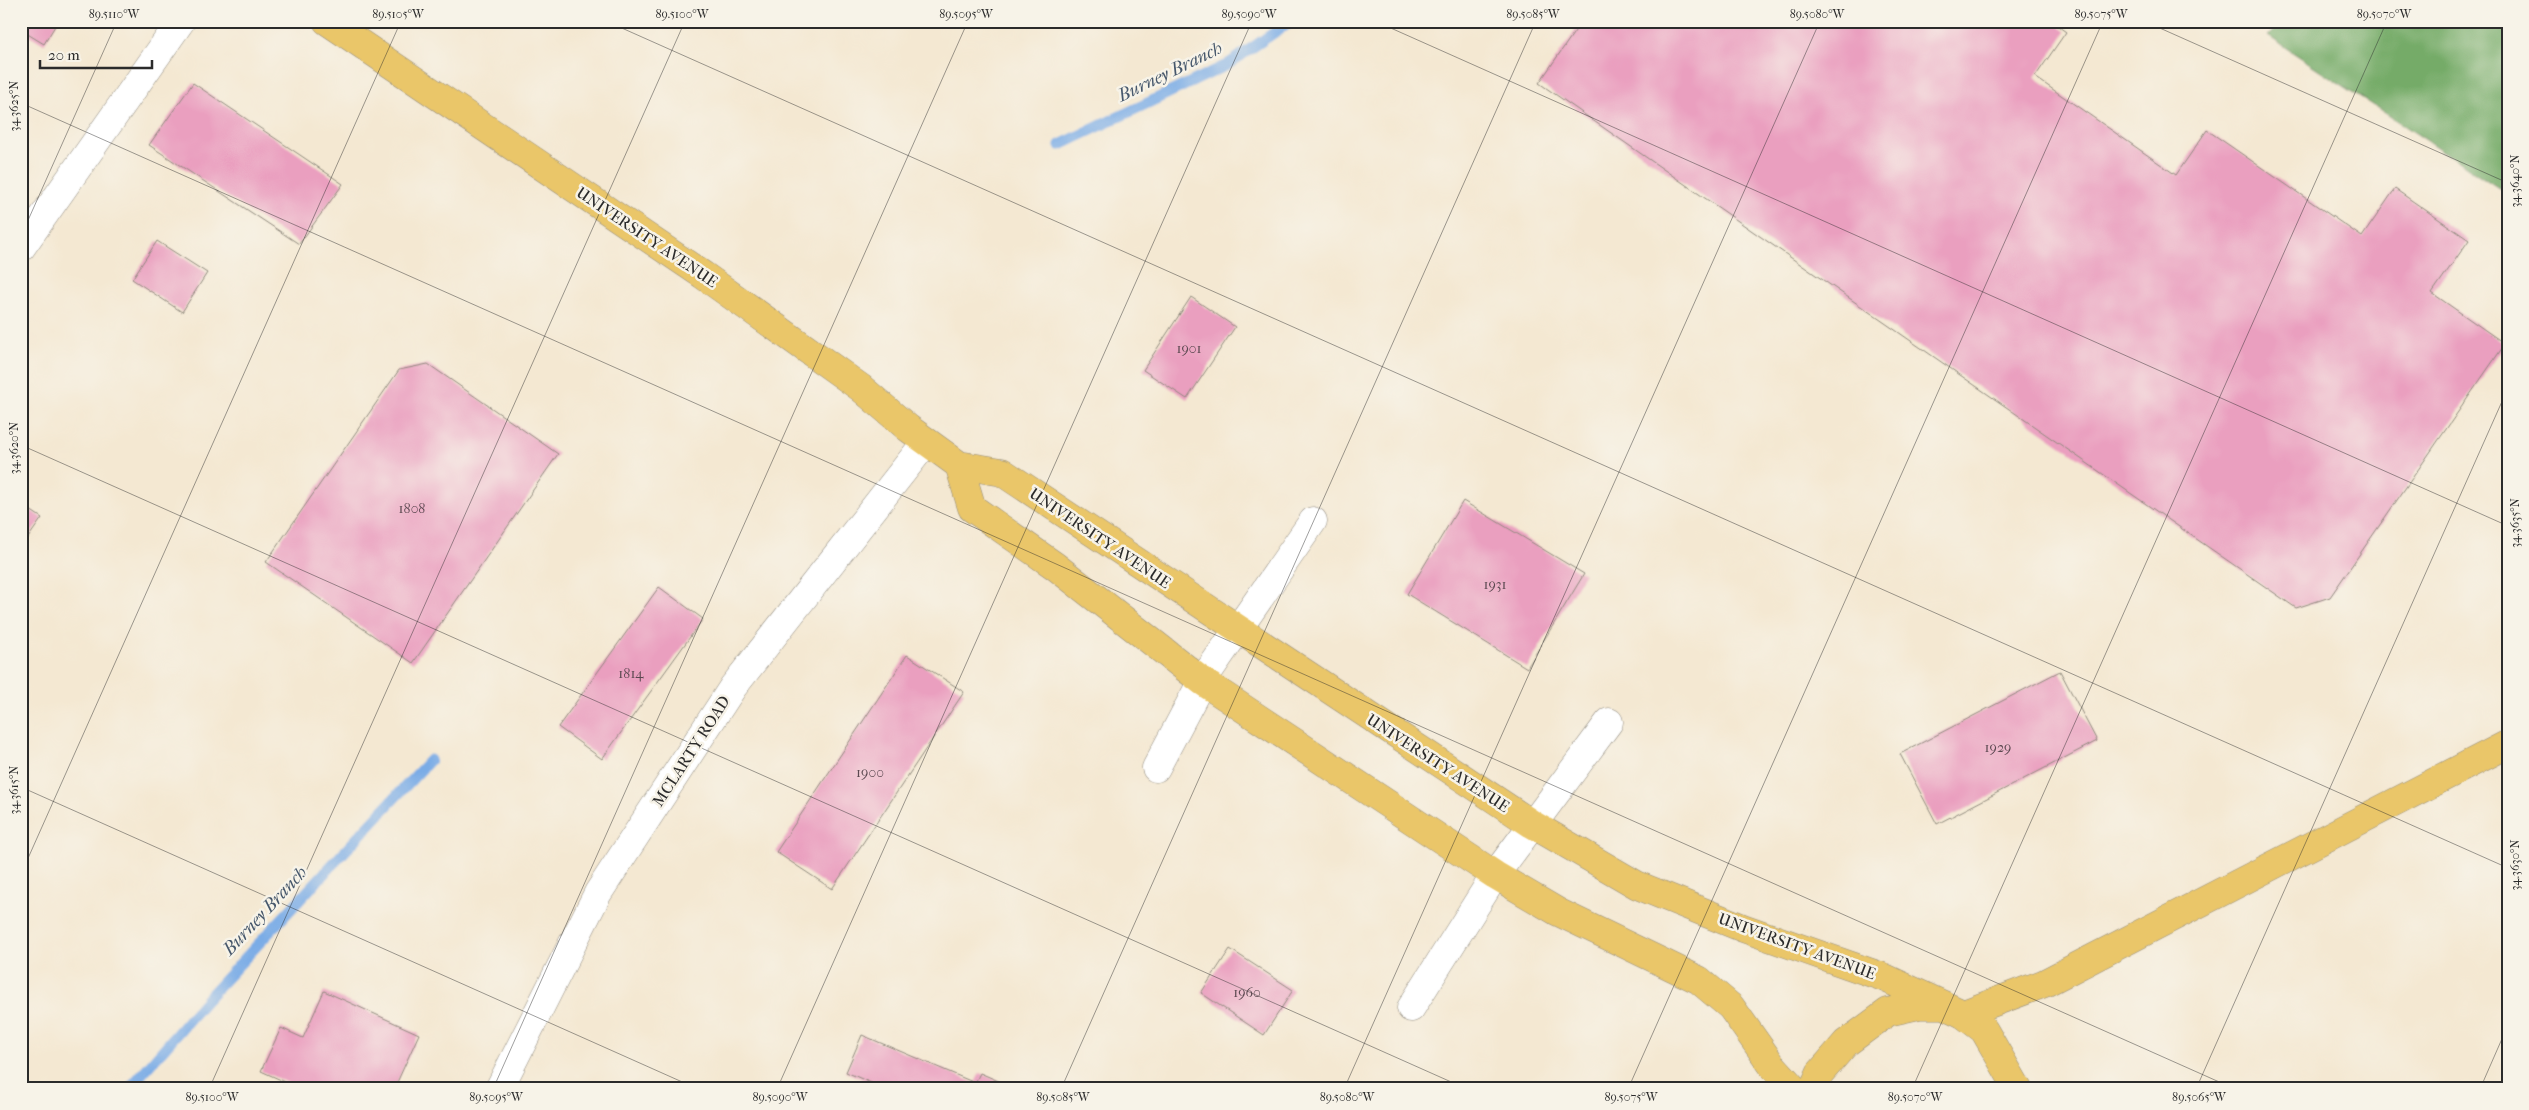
<svg xmlns="http://www.w3.org/2000/svg" width="2529" height="1110" font-family="'IM FELL French Canon',serif">
<style>
.forest{fill:#74ab68;stroke:#506b4a}
.lines{fill:none;stroke-linecap:round;stroke-linejoin:round}
.stream{stroke:#7aace6;stroke-width:11}
.building{fill:#ea9fbf}
.minor-casing{stroke:#908a7e;stroke-width:29}
.major-casing{stroke:#908a7e;stroke-width:29}
.highway-casing{stroke:#908a7e;stroke-width:29}
.minor{stroke:#fff;stroke-width:28}
.major{stroke:#eac669;stroke-width:28}
.highway{stroke:#eac669;stroke-width:28}
.ticks{fill:none;stroke:#2b2b2b;stroke-width:1;stroke-opacity:0.45}
.labels{text-anchor:middle;dominant-baseline:central;stroke-width:5;stroke-linejoin:round;paint-order:stroke}
.number-label{font-size:14px;fill:#5b4850}
.street-label{font-size:16px;fill:#2b2b2b;stroke:#f7f3e8}
.water-label{font-size:18px;font-style:italic;fill:#47586c;stroke:#f7f3e8}
.neatline{fill:none;stroke:#2b2b2b;stroke-width:2}
.ticks-label{font-size:12px;text-anchor:middle;fill:#2b2b2b}
</style>
<rect width="100%" height="100%" fill="#f7f3e8"/>
<filter id="ink" filterUnits="userSpaceOnUse"><feTurbulence type="fractalNoise" baseFrequency=".02" numOctaves="2"/><feDisplacementMap in="SourceGraphic" scale="10" xChannelSelector="R" yChannelSelector="G"/><feConvolveMatrix kernelMatrix="1 2 1 2 8 2 1 2 1" color-interpolation-filters="sRGB"/></filter>
<filter id="wash" filterUnits="userSpaceOnUse"><feTurbulence type="fractalNoise" baseFrequency=".0096" numOctaves="4" result="noise"/><feDisplacementMap in="SourceGraphic" scale="20" xChannelSelector="R" yChannelSelector="G"/><feGaussianBlur stdDeviation="1.12" result="paint"/><feColorMatrix in="noise" values="0 0 0 0 0 0 0 0 0 0 0 0 0 0 0 0 0 1.4 0 .05"/><feComposite in="paint" operator="in"/></filter>
<g filter="url(#wash)">
<rect width="100%" height="100%" fill="#f4e8d2"/>
<path class="forest" d="M 2284,21 L 2508,21 L 2508,194 L 2268,36 Z"/>
<g class="lines">
<path class="stream" d="M 1060,145 L 1227,65 L 1291,21
M 129,1089 L 206,1000 L 430,760"/>
</g>
<g id="blocks">
<path class="building" d="M 21,21 L 58,21 L 44,44 L 21,30 Z
M 1582,21 L 2051,21 L 2066,32 L 2035,77 L 2176,175 L 2207,130 L 2362,237 L 2395,189 L 2469,240 L 2432,293 L 2505,344 L 2330,597 L 2296,608 L 1539,83 Z
M 193,83 L 343,184 L 299,244 L 149,145 Z
M 157,241 L 207,273 L 182,312 L 132,279 Z
M 1191,297 L 1235,327 L 1187,399 L 1143,370 Z
M 428,364 L 558,454 L 413,663 L 266,562 L 399,370 Z
M 1463,501 L 1584,574 L 1527,668 L 1407,594 Z
M 21,504 L 42,518 L 21,548 Z
M 659,587 L 703,619 L 602,759 L 558,727 Z
M 907,655 L 964,692 L 832,889 L 776,852 Z
M 2060,671 L 2097,741 L 1937,824 L 1900,754 Z
M 1230,949 L 1293,990 L 1264,1035 L 1201,993 Z
M 324,991 L 419,1034 L 394,1089 L 301,1089 L 261,1071 L 281,1028 L 303,1038 Z
M 862,1035 L 975,1083 L 980,1073 L 1017,1089 L 885,1089 L 846,1072 Z"/>
</g>
</g>
<g filter="url(#ink)">
<use href="#blocks" fill-opacity="0" stroke="#908a7e" stroke-width="1"/>
<g class="lines">
<defs>
<path id="minor" d="M 21,248 L 181,21
M 1156,768 L 1202,681 L 1313,521
M 1411,1008 L 1495,875 L 1609,722
M 499,1089 L 598,893 L 733,687 L 926,442"/>
<path id="major" d="M 327,21 L 703,275 L 861,388 L 908,428 L 959,465 L 1002,472 L 1532,824 L 1637,885 L 1743,928 L 1883,977 L 1963,1014 L 1984,1030 L 2018,1089
M 959,465 L 972,508 L 1055,566 L 1202,681 L 1495,875 L 1558,912 L 1699,980 L 1731,1007 L 1772,1065 L 1794,1089
M 1813,1089 L 1820,1073 L 1846,1043 L 1888,1012 L 1919,1005 L 1941,1005"/>
<path id="highway" d="M 1963,1014 L 2045,983 L 2508,744"/>
</defs>
<use href="#minor" class="minor-casing"/>
<use href="#major" class="major-casing"/>
<use href="#highway" class="highway-casing"/>
<use href="#minor" class="minor"/>
<use href="#major" class="major"/>
<use href="#highway" class="highway"/>
</g>
</g>
<path class="ticks" d="M 606,21 L 2508,868M 1375,21 L 2508,526M 2144,21 L 2508,183M 21,103 L 2235,1089M 21,236 L 117,21M 21,445 L 1467,1089M 21,787 L 698,1089M 21,874 L 401,21M 209,1089 L 685,21M 493,1089 L 968,21M 777,1089 L 1252,21M 1061,1089 L 1536,21M 1344,1089 L 1820,21M 1628,1089 L 2103,21M 1912,1089 L 2387,21M 2196,1089 L 2508,388M 2480,1089 L 2508,1025"/>
<g class="labels">
<g class="number-label">
<text x="1189" y="348">1901</text>
<text x="412" y="508">1808</text>
<text x="1495" y="584">1931</text>
<text x="631" y="673">1814</text>
<text x="1998" y="747">1929</text>
<text x="870" y="772">1900</text>
<text x="1247" y="992">1960</text>
</g>
<g class="street-label">
<text transform="translate(647 237) rotate(34)">UNIVERSITY AVENUE</text>
<text transform="translate(1100 538) rotate(34)">UNIVERSITY AVENUE</text>
<text transform="translate(691 751) rotate(-57)">MCLARTY ROAD</text>
<text transform="translate(1438 763) rotate(33)">UNIVERSITY AVENUE</text>
<text transform="translate(1797 946) rotate(20)">UNIVERSITY AVENUE</text>
</g>
<g class="water-label">
<text transform="translate(1170 72) rotate(-26)">Burney Branch</text>
<text transform="translate(265 911) rotate(-47)">Burney Branch</text>
</g>
</g>
<rect width="2529" height="1110" fill="none" stroke="#f7f3e8" stroke-width="55"/>
<path d="M40 60v8h112v-8" fill="none" stroke="#2b2b2b" stroke-width="2.5"/>
<text x="48" y="60" font-size="15" fill="#2b2b2b" stroke="#f7f3e8" stroke-width="4" paint-order="stroke">20 m</text>
<rect x="28" y="28" width="2474" height="1054" class="neatline"/>
<g class="ticks-label">
<text x="114" y="18">89.5110°W</text>
<text x="398" y="18">89.5105°W</text>
<text x="682" y="18">89.5100°W</text>
<text x="966" y="18">89.5095°W</text>
<text x="1249" y="18">89.5090°W</text>
<text x="1533" y="18">89.5085°W</text>
<text x="1817" y="18">89.5080°W</text>
<text x="2101" y="18">89.5075°W</text>
<text x="2384" y="18">89.5070°W</text>
<text transform="translate(14 106) rotate(-90)" y="4">34.3625°N</text>
<text transform="translate(2515 181) rotate(-90)" y="4">34.3640°N</text>
<text transform="translate(14 448) rotate(-90)" y="4">34.3620°N</text>
<text transform="translate(2515 523) rotate(-90)" y="4">34.3635°N</text>
<text transform="translate(14 790) rotate(-90)" y="4">34.3615°N</text>
<text transform="translate(2515 865) rotate(-90)" y="4">34.3630°N</text>
<text x="212" y="1101">89.5100°W</text>
<text x="496" y="1101">89.5095°W</text>
<text x="780" y="1101">89.5090°W</text>
<text x="1063" y="1101">89.5085°W</text>
<text x="1347" y="1101">89.5080°W</text>
<text x="1631" y="1101">89.5075°W</text>
<text x="1915" y="1101">89.5070°W</text>
<text x="2199" y="1101">89.5065°W</text>
</g>
</svg>
